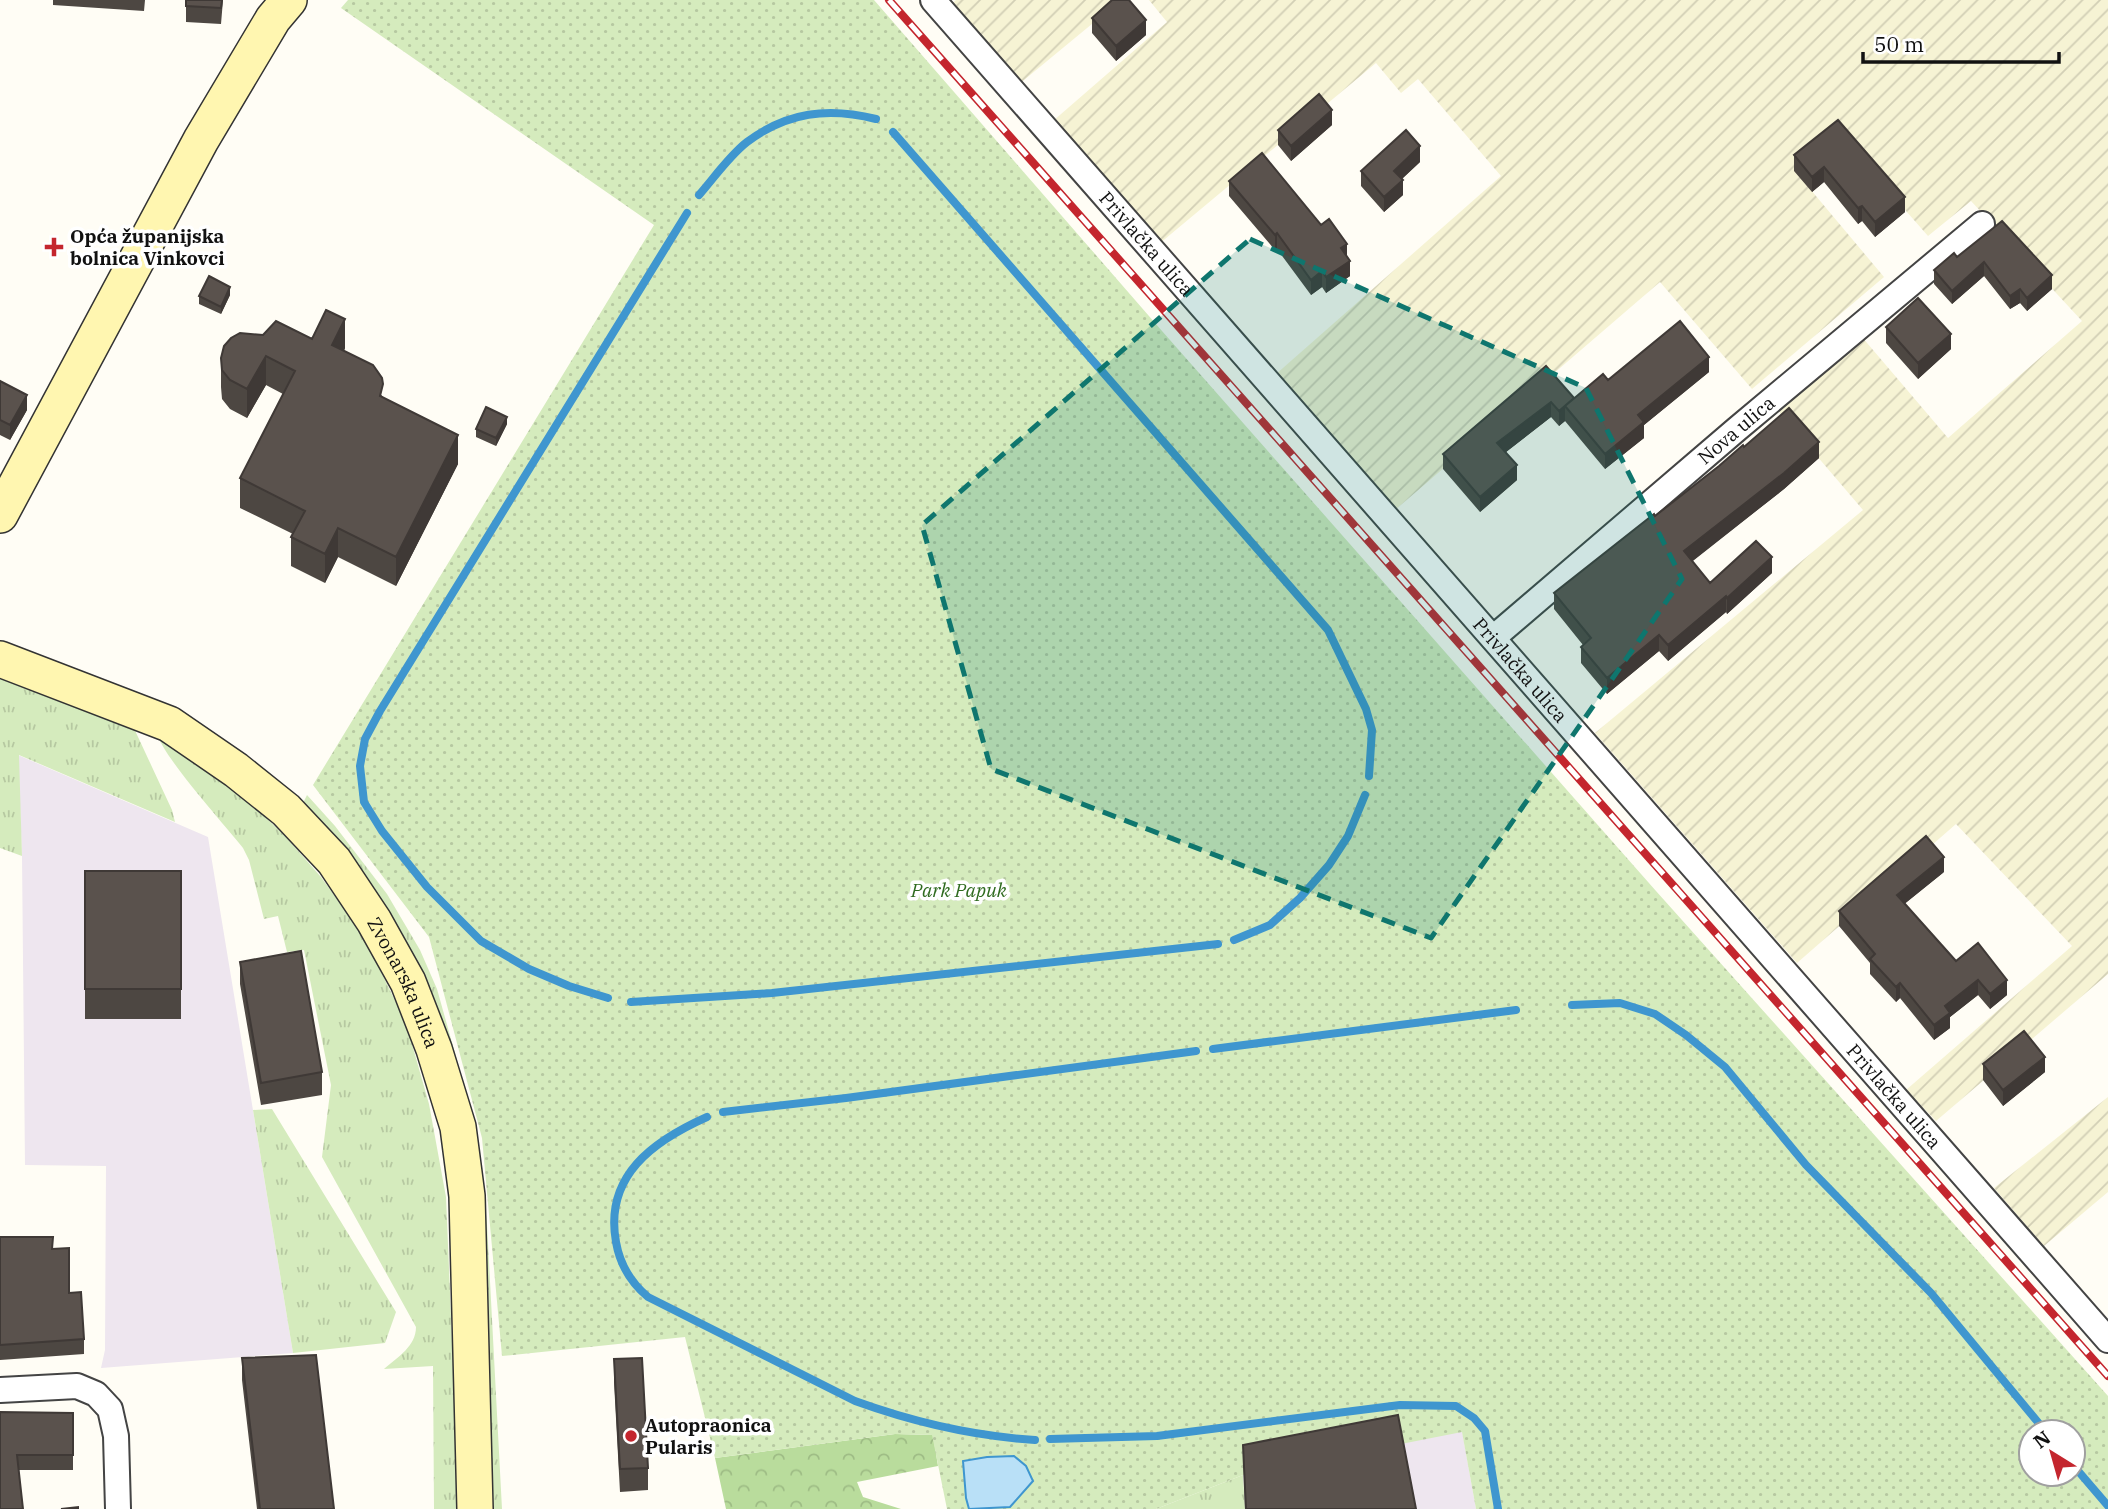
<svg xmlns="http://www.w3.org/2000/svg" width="2108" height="1509" font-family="'IBM Plex Serif',serif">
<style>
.industrial{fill:#eee6ef}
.farmland{fill:url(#farmland-furrows)}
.grass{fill:url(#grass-tufts)}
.forest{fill:url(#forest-crowns)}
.park{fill:url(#park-dots);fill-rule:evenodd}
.water{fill:#b9e0f7;stroke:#3f96cf;stroke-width:2}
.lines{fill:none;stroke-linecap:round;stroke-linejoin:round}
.stream{stroke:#3f96cf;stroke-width:8}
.minor-casing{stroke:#444;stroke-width:28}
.secondary-casing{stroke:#333;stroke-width:38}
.minor{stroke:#fff;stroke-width:24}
.secondary{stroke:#fff6b0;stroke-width:35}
.rail-casing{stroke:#c4262e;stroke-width:8}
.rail{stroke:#fff;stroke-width:5;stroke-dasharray:16;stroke-linecap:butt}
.wall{fill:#4d4742}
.shaded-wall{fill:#3f3936}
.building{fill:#5a524d;stroke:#3f3936;stroke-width:2}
.marked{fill:#0f766e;fill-opacity:0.2;stroke:#0f766e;stroke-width:5;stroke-dasharray:14 9;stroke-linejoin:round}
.poi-dot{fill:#c4262e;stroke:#fff;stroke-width:2.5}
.labels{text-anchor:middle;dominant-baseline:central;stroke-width:7;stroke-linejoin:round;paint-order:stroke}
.poi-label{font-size:19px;font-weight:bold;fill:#111;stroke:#fff;text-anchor:start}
.street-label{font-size:19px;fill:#111;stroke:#fff}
.park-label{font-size:19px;font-style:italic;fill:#2f6b1f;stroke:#fff}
</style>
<defs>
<pattern id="farmland-furrows" width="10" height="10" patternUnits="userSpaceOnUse" patternTransform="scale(1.75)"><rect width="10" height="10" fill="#f6f3d4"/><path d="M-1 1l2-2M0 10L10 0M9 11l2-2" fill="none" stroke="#d2cfb5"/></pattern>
<pattern id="grass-tufts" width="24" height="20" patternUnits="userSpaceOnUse" patternTransform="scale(1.75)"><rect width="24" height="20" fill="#d5ebbd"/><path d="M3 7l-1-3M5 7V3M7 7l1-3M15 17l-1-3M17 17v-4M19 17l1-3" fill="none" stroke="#b6c8a1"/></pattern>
<pattern id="forest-crowns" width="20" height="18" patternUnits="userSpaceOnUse" patternTransform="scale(1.75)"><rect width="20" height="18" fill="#b9dc9c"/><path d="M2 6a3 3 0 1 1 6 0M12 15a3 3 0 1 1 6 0" fill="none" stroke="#9ebc85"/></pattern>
<pattern id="park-dots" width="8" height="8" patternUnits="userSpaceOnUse" patternTransform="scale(1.75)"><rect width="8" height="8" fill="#d5ebbd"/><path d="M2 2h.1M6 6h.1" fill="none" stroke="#b6c8a1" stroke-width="1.8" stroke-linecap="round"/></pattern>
</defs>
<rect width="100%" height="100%" fill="#fffdf5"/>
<path class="industrial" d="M 18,755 L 208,837 L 293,1353 L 101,1368 L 105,1350 L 106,1166 L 25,1165 L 22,856 Z
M 1462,1431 L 1476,1509 L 1245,1509 L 1243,1475 Z"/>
<path class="farmland" d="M 956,0 L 1121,0 L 1018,85 L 949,6 Z
M 1149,0 L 2108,0 L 2108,974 L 1936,1121 L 1906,1090 L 2072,946 L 1956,824 L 1797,963 L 1595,733 L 1863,510 L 1770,401 L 1856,330 L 1948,438 L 2082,321 L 1971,201 L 1928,236 L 1870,170 L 1795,171 L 1884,277 L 1752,389 L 1660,282 L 1395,510 L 1275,375 L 1501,176 L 1418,79 L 1401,93 L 1376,63 L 1159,244 L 1053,121 L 1167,22 Z
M 2108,1097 L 2108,1192 L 2044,1246 L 1994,1188 Z"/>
<path class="grass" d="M 0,672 L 132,724 L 172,810 L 175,822 L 19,755 L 22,856 L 0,848 Z
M 158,735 L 233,786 L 285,836 L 321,877 L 363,935 L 406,1023 L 429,1104 L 446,1197 L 459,1509 L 434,1509 L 433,1366 L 384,1369 C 398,1357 416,1346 416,1327 L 322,1157 L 331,1085 L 304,950 L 287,952 L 278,916 L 264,919 L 249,860 L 243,848 C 228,829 161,754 158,735 Z
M 307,795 L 335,826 L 387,894 L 420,950 L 437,989 L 465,1089 L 477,1133 L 487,1224 L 502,1509 L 487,1509 L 465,1120 L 302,805 Z
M 272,1109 L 396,1312 L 385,1343 L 293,1353 L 253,1110 Z
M 1243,1475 L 1245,1509 L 1156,1509 Z"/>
<path class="forest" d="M 895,1434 L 933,1435 L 938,1466 L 857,1482 L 863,1497 L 901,1509 L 726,1509 L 715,1458 Z"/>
<path class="park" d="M 348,0 L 874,0 L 1162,331 L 1656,891 L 2108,1396 L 2108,1509 L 1476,1509 L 1462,1432 L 1243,1475 L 1156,1509 L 947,1509 L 932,1435 L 895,1434 L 715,1458 L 685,1337 L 502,1356 L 482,1138 L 429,937 L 313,785 L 654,225 L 341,8 ZM 2031,1432 L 2073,1432 L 2073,1474 L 2031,1474 Z"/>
<path class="water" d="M 1014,1456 L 1026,1466 L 1033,1481 L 1010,1507 L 969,1509 L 966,1498 L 963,1461 L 987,1457 Z"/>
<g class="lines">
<path class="stream" d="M 893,132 L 1328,630 L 1366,709 L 1372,730 L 1369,776
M 699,195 C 714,178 729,156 747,142 C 787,112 828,107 876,119
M 1234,940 L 1270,925 L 1300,898 L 1329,865 L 1348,836 L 1365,795
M 608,998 L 569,986 L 529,969 L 481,941 L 427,887 L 382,831 L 364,802 L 360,766 L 365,739 L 380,711 L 687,213
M 631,1002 L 772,993 L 1218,944
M 1572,1005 L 1620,1003 L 1655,1014 L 1686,1035 L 1725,1067 L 1806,1165 L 1931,1293 L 2046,1432
M 1213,1049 L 1516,1010
M 723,1112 L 846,1098 L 1196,1051
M 707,1117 C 653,1141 604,1176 616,1242 C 620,1265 630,1282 648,1297 L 855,1401 C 913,1422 973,1436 1035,1440
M 1050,1439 L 1157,1436 L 1400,1405 L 1456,1406 L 1474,1418 L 1485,1431 L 1498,1509
M 2073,1465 L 2108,1506"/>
<defs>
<g id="minor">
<path id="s1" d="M 933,0 L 2108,1340"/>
<path id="s2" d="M 1493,638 L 1737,429 L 1982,224"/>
<path d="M 0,1390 L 77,1386 L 96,1394 L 110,1409 L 116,1436 L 118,1509"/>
</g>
<g id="secondary">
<path d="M 0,515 L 201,140 L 273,19 L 289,0"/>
<path id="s3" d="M 0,659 L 169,724 L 236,770 L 286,810 L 334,861 L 374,921 L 408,982 L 434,1049 L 458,1127 L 467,1196 L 475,1509"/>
</g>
</defs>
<use href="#minor" class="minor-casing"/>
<use href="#secondary" class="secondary-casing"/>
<use href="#minor" class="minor"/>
<use href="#secondary" class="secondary"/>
<defs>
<path id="rail" d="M 889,0 L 2108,1376"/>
</defs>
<use href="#rail" class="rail-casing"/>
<use href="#rail" class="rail"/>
</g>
<path class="wall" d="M 53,0 L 145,0 L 144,11 L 53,5 Z
M 186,0 L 223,0 L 221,24 L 186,22 Z
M 1092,18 L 1146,35 L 1116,61 L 1092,33 Z
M 1838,120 L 1905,212 L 1875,237 L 1862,221 L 1858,224 L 1824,182 L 1812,192 L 1794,171 L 1794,155 Z
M 1332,125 L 1291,161 L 1278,145 L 1278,130 Z
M 1420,162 L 1402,179 L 1403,195 L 1384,212 L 1361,186 L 1361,171 Z
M 1229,181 L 1347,257 L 1350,276 L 1326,293 L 1322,287 L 1311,295 L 1277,249 L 1275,250 L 1229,196 Z
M 2002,221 L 2052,289 L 2027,311 L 2020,303 L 2010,309 L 1984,276 L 1952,304 L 1934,284 L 1934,270 L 1957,257 Z
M 230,295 L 221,314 L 199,304 L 199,296 Z
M 1886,327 L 1951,349 L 1918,379 L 1886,343 Z
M 263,335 L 312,339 L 345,348 L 344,351 L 383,397 L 458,464 L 396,586 L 338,557 L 325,583 L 291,566 L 291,537 L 293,534 L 240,508 L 240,478 L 283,394 L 266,385 L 247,418 L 230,409 L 222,399 L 221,387 L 221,358 Z
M 1546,366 L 1574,398 L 1608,380 L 1709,372 L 1644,425 L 1644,438 L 1605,469 L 1565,421 L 1559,426 L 1551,417 L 1506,452 L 1517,480 L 1480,512 L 1443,469 L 1443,454 Z
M 0,381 L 27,410 L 10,440 L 0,435 Z
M 507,424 L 496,446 L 476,437 L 476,429 Z
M 1744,447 L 1819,458 L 1784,489 L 1692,561 L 1710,583 L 1772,573 L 1727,614 L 1726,612 L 1668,661 L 1659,651 L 1607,694 L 1581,663 L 1581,647 L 1583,645 L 1554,609 L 1554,593 Z
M 85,871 L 181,871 L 181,1019 L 85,1019 Z
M 1944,872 L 1904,904 L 1956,961 L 2007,995 L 1990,1009 L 1978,995 L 1950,1017 L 1950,1028 L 1934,1040 L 1900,998 L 1896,1002 L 1870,974 L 1870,963 L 1839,926 L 1839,911 Z
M 240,962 L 322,1072 L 322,1095 L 261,1105 L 240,984 Z
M 1983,1064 L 2045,1072 L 2003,1106 L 1983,1080 Z
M 0,1237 L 52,1249 L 69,1293 L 84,1339 L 84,1354 L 0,1360 Z
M 242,1358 L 334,1509 L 257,1509 L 242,1380 Z
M 614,1359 L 648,1468 L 648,1490 L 620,1492 L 614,1382 Z
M 0,1412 L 73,1413 L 73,1470 L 18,1470 Z
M 1243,1445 L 1416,1509 L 1245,1509 Z"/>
<path class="shaded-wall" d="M 1146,20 L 1146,35 L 1116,61 L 1116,46 Z
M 1332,110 L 1332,125 L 1291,161 L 1291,146 Z
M 1420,146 L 1420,162 L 1394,186 L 1394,171 Z
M 1824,167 L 1824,182 L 1812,192 L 1812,177 Z
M 1403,180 L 1403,195 L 1384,212 L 1384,197 Z
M 1905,197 L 1905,212 L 1875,237 L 1875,222 Z
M 1862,206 L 1862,221 L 1858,224 L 1858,208 Z
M 1277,233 L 1277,249 L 1275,250 L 1275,235 Z
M 1347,244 L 1347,259 L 1341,248 Z
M 1350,261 L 1350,276 L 1326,293 L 1326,277 Z
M 1984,262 L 1984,276 L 1952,304 L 1952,291 Z
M 1322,271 L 1322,287 L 1311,295 L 1311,280 Z
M 2052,275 L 2052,289 L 2027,311 L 2027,298 Z
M 230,287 L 230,295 L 221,314 L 221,307 Z
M 2020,289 L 2020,303 L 2010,309 L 2010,296 Z
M 345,319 L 345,348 L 332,375 L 332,345 Z
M 1951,334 L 1951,349 L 1918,379 L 1918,363 Z
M 266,356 L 266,385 L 247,418 L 247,389 Z
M 1709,357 L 1709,372 L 1644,425 L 1644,438 L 1605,469 L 1605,454 L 1638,415 Z
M 27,395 L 27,410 L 10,440 L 10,425 Z
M 1551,402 L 1551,417 L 1497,459 L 1497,443 Z
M 1565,406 L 1565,421 L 1559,426 L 1559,411 Z
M 507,417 L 507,424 L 496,446 L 496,438 Z
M 458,435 L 458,464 L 396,586 L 396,557 Z
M 1819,442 L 1819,458 L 1784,489 L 1684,568 L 1684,551 Z
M 1517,465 L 1517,480 L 1480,512 L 1480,497 Z
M 338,528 L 338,557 L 325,583 L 325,554 Z
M 1772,557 L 1772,573 L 1727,614 L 1727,598 Z
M 1726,596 L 1726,612 L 1668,661 L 1668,645 Z
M 1659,635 L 1659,651 L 1607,694 L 1607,678 Z
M 1944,857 L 1944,872 L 1897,910 L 1897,895 Z
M 1978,980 L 1978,995 L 1950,1017 L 1950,1028 L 1934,1040 L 1934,1025 L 1945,1006 Z
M 2007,980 L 2007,995 L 1990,1009 L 1990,994 Z
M 1900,983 L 1900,998 L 1896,1002 L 1896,987 Z
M 2045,1057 L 2045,1072 L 2003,1106 L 2003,1090 Z"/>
<path class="building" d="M 186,0 L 222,0 L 221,8 L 186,6 Z
M 1112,0 L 1129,0 L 1146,20 L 1116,46 L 1092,18 Z
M 1319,94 L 1332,110 L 1291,146 L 1278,130 Z
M 1838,120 L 1905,197 L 1875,222 L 1862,206 L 1858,208 L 1824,167 L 1812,177 L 1794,155 Z
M 1406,130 L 1420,146 L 1394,171 L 1403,180 L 1384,197 L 1361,171 Z
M 1262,153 L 1321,225 L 1329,219 L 1347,244 L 1341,248 L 1350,261 L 1326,277 L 1322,271 L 1311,280 L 1277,233 L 1275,235 L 1229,181 Z
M 2002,221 L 2052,275 L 2027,298 L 2020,289 L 2010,296 L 1984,262 L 1952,291 L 1934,270 L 1954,253 L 1957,257 Z
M 209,276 L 230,287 L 221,307 L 199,296 Z
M 1918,298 L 1951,334 L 1918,363 L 1886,327 Z
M 326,310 L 345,319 L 332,345 L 373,365 L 382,378 L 383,384 L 380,396 L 458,435 L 396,557 L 338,528 L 325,554 L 291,537 L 305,511 L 240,478 L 295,371 L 266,356 L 247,389 L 230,380 L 222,370 L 221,358 L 224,346 L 231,338 L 240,333 L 263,335 L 276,321 L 312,339 Z
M 1680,321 L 1709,357 L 1638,415 L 1644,422 L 1605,454 L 1565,406 L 1603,374 L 1608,380 Z
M 1546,366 L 1574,398 L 1559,411 L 1551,402 L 1497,443 L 1517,465 L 1480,497 L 1443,454 Z
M 0,381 L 27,395 L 10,425 L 0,420 Z
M 486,407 L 507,417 L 496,438 L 476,429 Z
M 1789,408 L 1819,442 L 1784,473 L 1684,551 L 1710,583 L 1756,541 L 1772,557 L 1727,598 L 1726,596 L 1668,645 L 1659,635 L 1607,678 L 1581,647 L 1591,638 L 1554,593 L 1654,514 L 1655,516 L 1719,466 L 1743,445 L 1744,447 Z
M 1926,836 L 1944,857 L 1897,895 L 1956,961 L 1978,943 L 2007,980 L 1990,994 L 1978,980 L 1945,1006 L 1950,1013 L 1934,1025 L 1900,983 L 1896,987 L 1870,959 L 1875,954 L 1839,911 Z
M 85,871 L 181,871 L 181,989 L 85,989 Z
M 301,951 L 322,1072 L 261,1083 L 240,962 Z
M 2024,1031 L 2045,1057 L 2003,1090 L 1983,1064 Z
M 0,1237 L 53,1237 L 52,1249 L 69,1248 L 69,1293 L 81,1292 L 84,1339 L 0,1345 Z
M 316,1355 L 334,1509 L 260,1509 L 242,1358 Z
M 642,1358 L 648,1468 L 620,1469 L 614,1359 Z
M 0,1412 L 73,1413 L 73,1455 L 17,1455 L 23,1509 L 0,1509 Z
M 1398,1415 L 1416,1509 L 1246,1509 L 1243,1445 Z
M 78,1507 L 78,1509 L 61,1509 Z"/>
<path class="marked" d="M 1250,239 L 1586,388 L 1682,579 L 1431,938 L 991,769 L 922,525 Z"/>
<g class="poi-dot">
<path d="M50.5 236.5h7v7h7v7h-7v7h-7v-7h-7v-7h7z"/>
<circle cx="631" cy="1436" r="7"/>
</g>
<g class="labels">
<g class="poi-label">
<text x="70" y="236">Opća županijska<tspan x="70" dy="22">bolnica Vinkovci</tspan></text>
<text x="645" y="1425">Autopraonica<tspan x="645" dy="22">Pularis</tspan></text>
</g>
<g class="street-label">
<text stroke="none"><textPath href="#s1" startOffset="324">Privlačka ulica</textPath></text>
<text stroke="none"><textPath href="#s2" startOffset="320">Nova ulica</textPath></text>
<text stroke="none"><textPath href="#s1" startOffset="891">Privlačka ulica</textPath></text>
<text stroke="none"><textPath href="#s3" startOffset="537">Zvonarska ulica</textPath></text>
<text stroke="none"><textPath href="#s1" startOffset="1458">Privlačka ulica</textPath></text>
</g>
<g class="park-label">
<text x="959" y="890">Park Papuk</text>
</g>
</g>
<g transform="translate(2052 1453) rotate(323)"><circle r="33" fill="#ffffff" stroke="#a0a0a0" stroke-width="2"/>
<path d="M0-5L12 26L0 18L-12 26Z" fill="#c4262e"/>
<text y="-10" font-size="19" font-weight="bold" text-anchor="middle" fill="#111111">N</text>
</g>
<path d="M1863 52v10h196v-10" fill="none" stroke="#111111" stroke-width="3.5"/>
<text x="1874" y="52" font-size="21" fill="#111111" stroke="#ffffff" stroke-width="5" paint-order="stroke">50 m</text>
</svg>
